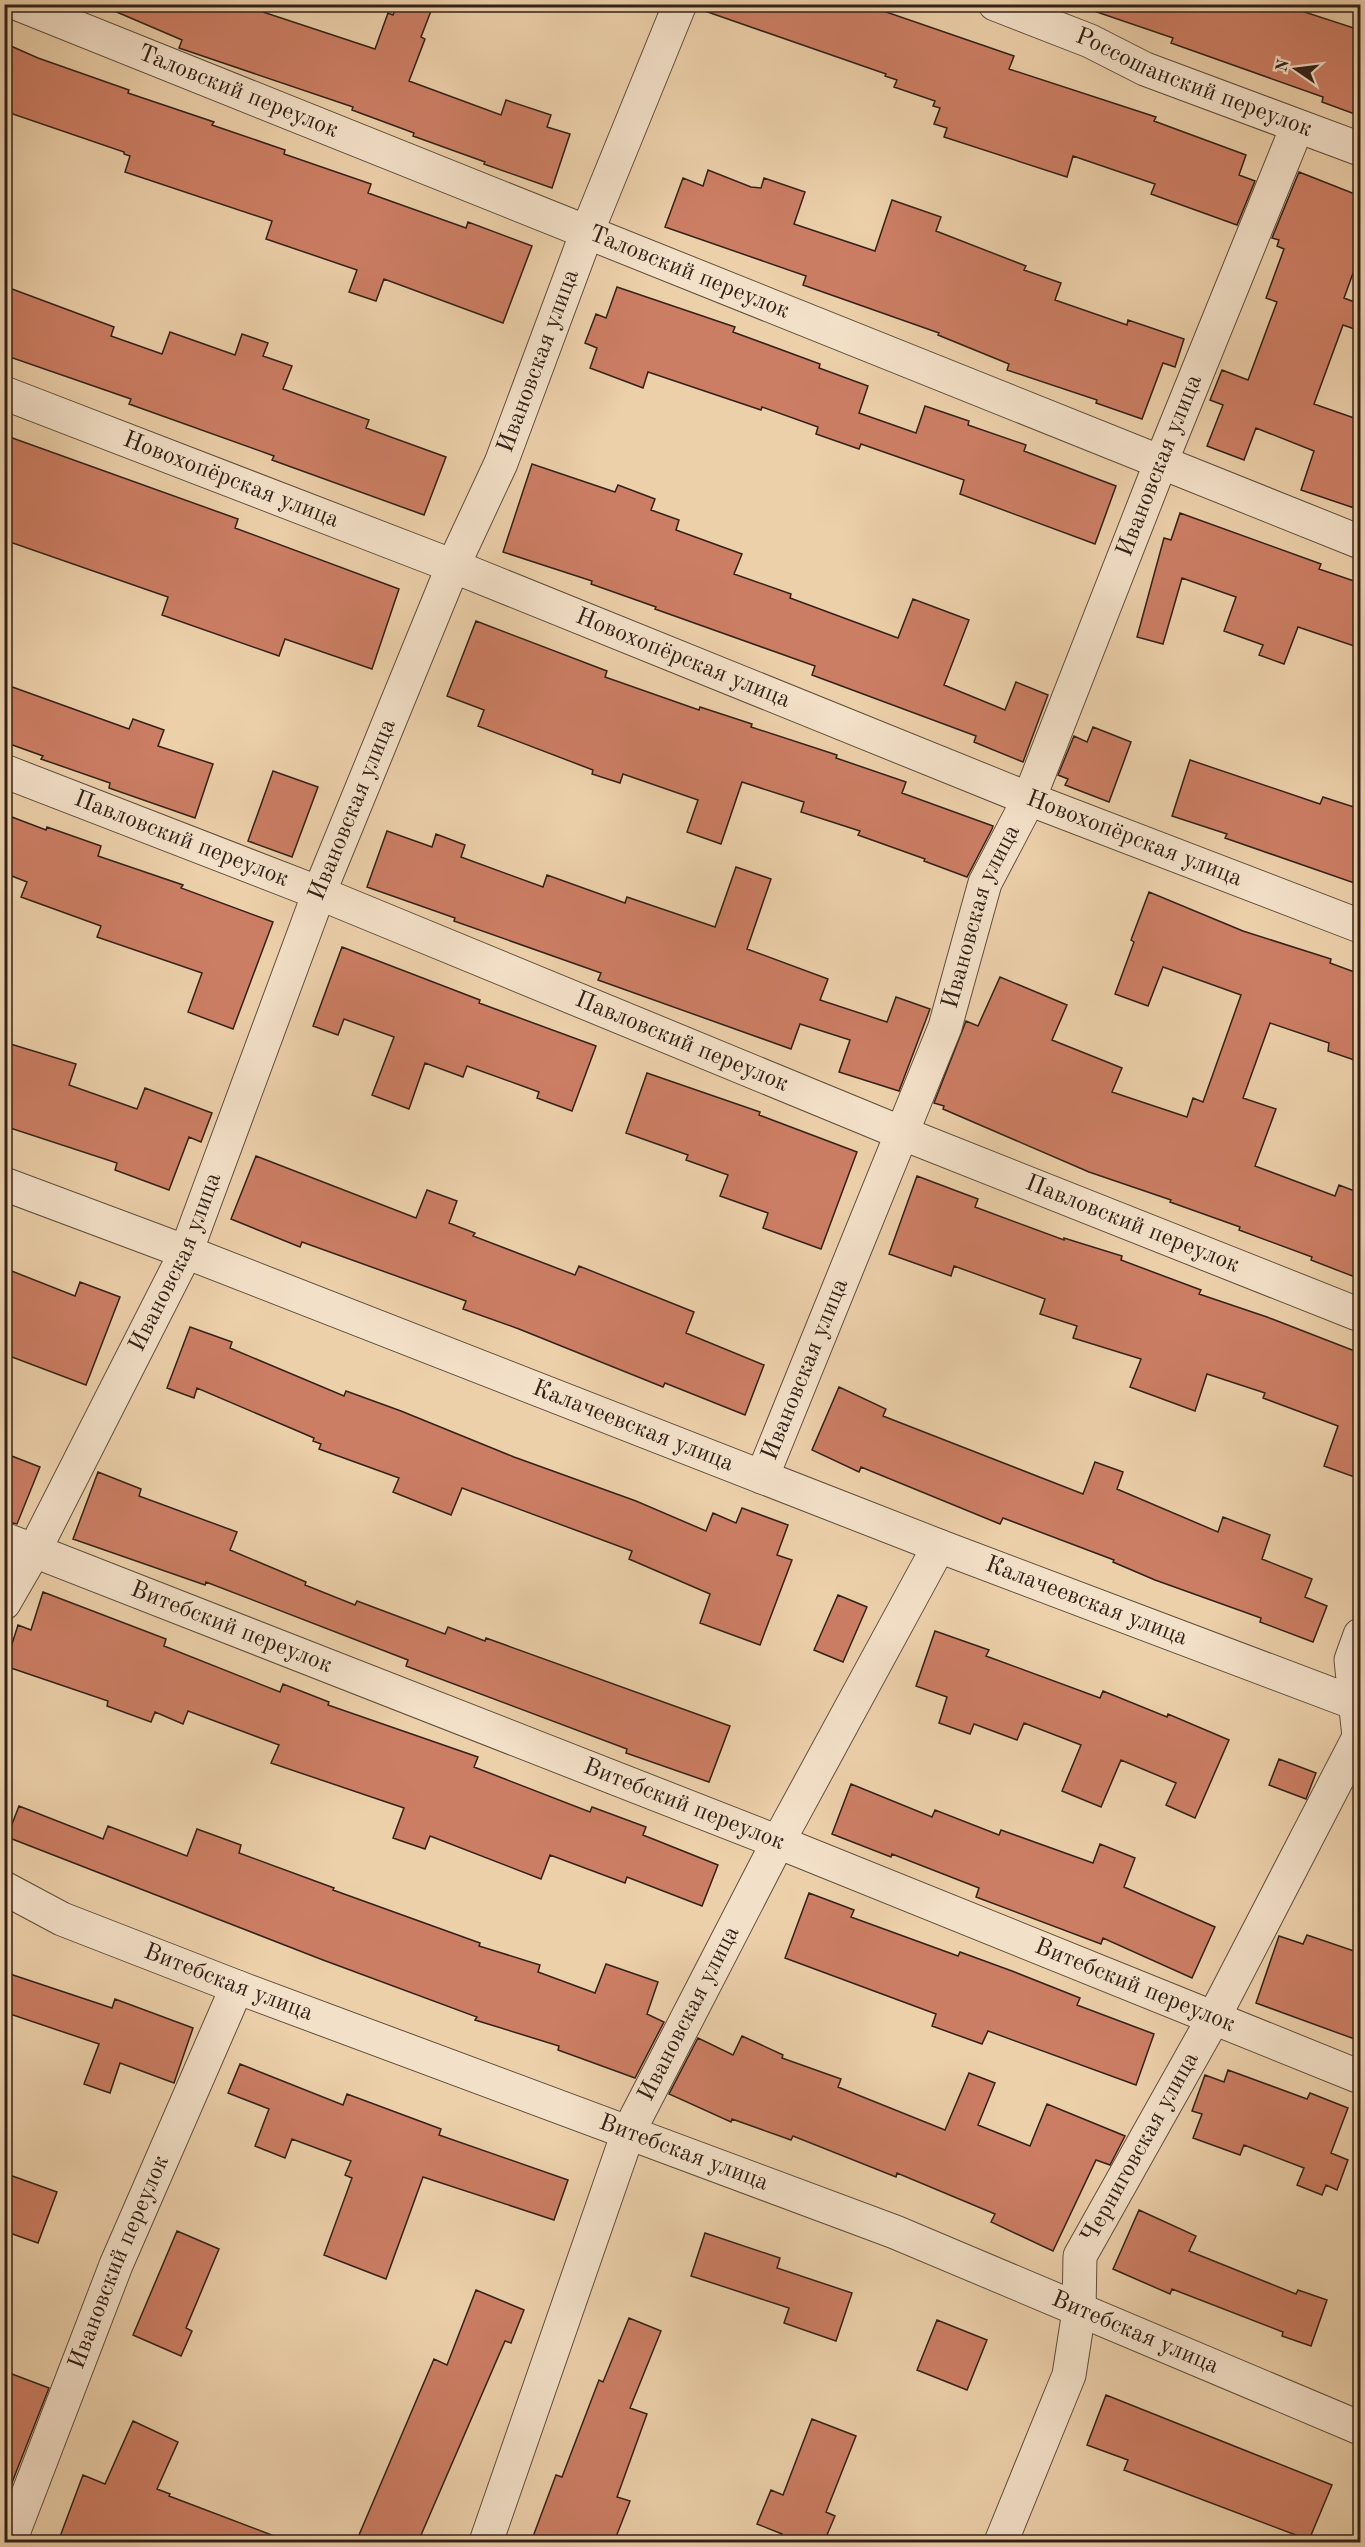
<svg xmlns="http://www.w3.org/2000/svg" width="1365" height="2547" font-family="'Old Standard TT',serif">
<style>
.building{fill:#cc7e64;stroke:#322218;stroke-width:1.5}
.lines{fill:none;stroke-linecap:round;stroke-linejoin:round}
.minor-casing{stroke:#604e3c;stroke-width:35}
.minor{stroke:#f3e0c8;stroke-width:33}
.labels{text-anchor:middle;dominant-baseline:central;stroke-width:6;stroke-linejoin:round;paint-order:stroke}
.street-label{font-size:24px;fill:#322218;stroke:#f3e0c8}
</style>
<rect width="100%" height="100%" fill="#ecd0aa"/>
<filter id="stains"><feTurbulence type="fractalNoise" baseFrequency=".00333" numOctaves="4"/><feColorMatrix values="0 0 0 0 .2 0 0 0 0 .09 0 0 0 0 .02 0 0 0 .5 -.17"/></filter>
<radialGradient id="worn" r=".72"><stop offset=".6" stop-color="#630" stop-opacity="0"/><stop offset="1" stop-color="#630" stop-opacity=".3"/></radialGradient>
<path class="building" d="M 98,4 L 265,4 L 263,12 L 375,49 L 388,13 L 393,15 L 397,4 L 413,4 L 431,11 L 421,37 L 425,39 L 409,81 L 501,115 L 506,100 L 551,115 L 547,127 L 570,134 L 552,188 L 484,164 L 485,162 L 413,136 L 414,133 L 352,110 L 353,107 L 179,48 L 182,40 Z
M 700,4 L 863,4 L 1014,56 L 1009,69 L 1156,117 L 1154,121 L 1246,155 L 1239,175 L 1255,181 L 1237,225 L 1151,194 L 1155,184 L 1073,156 L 1067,177 L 944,137 L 947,128 L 934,124 L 940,108 L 933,106 L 935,101 L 894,87 L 897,80 L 885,76 L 886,74 L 699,9 Z
M 1089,4 L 1280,4 L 1360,30 L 1360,116 L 1322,102 L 1323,97 L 1171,43 L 1173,38 L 1088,9 Z
M 4,43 L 38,58 L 129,90 L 128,93 L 214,122 L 212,125 L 285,150 L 284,154 L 371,184 L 368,193 L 466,228 L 468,222 L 532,246 L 503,323 L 384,279 L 376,301 L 349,292 L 357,270 L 266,239 L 272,221 L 125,172 L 130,156 L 124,154 L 124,152 L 4,111 Z
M 708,170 L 751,187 L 761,188 L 764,178 L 805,192 L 794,224 L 875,251 L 892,200 L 941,217 L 936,231 L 1026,266 L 1024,270 L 1061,283 L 1055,300 L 1127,325 L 1128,320 L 1184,339 L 1175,367 L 1163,363 L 1142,419 L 1096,403 L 1097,400 L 1007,370 L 1009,364 L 938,335 L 939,333 L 803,285 L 806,276 L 665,227 L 683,178 L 703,186 Z
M 1299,172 L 1360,196 L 1360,254 L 1344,298 L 1360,304 L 1360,331 L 1343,325 L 1314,404 L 1360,420 L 1360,510 L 1301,490 L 1314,451 L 1256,428 L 1244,460 L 1207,446 L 1223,405 L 1210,400 L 1222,370 L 1248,380 L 1277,302 L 1266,298 L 1284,249 L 1277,246 L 1279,240 L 1272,238 Z
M 4,286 L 114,327 L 111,336 L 162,354 L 170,332 L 235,355 L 242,334 L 268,343 L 263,356 L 292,366 L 283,389 L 369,420 L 366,428 L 446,457 L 424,515 L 272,460 L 274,456 L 129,404 L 131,399 L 4,355 Z
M 617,287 L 735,327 L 733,332 L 820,364 L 819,368 L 868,386 L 859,413 L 916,433 L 925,406 L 969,421 L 968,425 L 1026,445 L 1024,451 L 1116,486 L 1095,544 L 960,494 L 964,480 L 861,444 L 859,449 L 816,434 L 818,427 L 762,407 L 761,410 L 648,372 L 643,388 L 590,368 L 597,348 L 585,343 L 596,314 L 606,318 Z
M 4,435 L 238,519 L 235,528 L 399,589 L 372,669 L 285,639 L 279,656 L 162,615 L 168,597 L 4,540 Z
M 532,464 L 615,492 L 618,485 L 655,499 L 651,510 L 679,520 L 676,530 L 742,554 L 734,574 L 791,594 L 790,598 L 898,638 L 913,599 L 969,620 L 944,685 L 1005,710 L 1016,682 L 1048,695 L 1023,762 L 974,742 L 976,736 L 812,675 L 815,666 L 655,609 L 656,607 L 591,584 L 592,581 L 503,552 Z
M 1180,513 L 1321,564 L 1319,569 L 1360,583 L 1360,648 L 1298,627 L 1284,664 L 1259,655 L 1263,645 L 1224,631 L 1236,597 L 1182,578 L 1163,644 L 1137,637 L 1164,538 L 1171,540 Z
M 476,621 L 607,671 L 605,677 L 699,710 L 700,707 L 752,724 L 751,727 L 837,755 L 836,758 L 906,782 L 902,793 L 993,826 L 992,829 L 967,877 L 924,861 L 925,859 L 858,835 L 860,831 L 801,812 L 804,802 L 742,782 L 721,844 L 687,832 L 698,800 L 623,774 L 620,783 L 592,774 L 593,770 L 478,726 L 484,710 L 447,696 Z
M 4,684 L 129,729 L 133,719 L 164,730 L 158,746 L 213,764 L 195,818 L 109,788 L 110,783 L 41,759 L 43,756 L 4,742 Z
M 1093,727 L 1131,742 L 1109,802 L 1065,785 L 1068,779 L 1058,775 L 1074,736 L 1087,742 Z
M 1190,760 L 1320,804 L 1323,797 L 1360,809 L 1360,885 L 1225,838 L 1227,834 L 1172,816 Z
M 273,771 L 318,787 L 292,857 L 248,841 Z
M 4,814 L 46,830 L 47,827 L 101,846 L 98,856 L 183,885 L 181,888 L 273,922 L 233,1029 L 188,1012 L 202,973 L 97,937 L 101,926 L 21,897 L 27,882 L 4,873 Z
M 387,831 L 432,847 L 436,834 L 465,845 L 461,857 L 543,887 L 547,875 L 625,903 L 627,897 L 715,927 L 736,867 L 771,879 L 747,949 L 828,979 L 820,1000 L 887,1022 L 896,997 L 930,1009 L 899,1091 L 839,1072 L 850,1040 L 800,1024 L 791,1049 L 598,980 L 601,973 L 454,921 L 455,918 L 367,887 Z
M 1149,892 L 1243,931 L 1331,959 L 1330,963 L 1360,974 L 1360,1062 L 1328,1051 L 1329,1043 L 1270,1023 L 1243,1098 L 1276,1109 L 1255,1166 L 1335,1196 L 1339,1185 L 1360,1193 L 1360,1279 L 1311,1260 L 1312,1257 L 1239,1230 L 1240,1227 L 1170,1202 L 1171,1200 L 1089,1172 L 943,1109 L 944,1106 L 934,1103 L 966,1021 L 978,1026 L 1000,977 L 1067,1005 L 1052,1040 L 1122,1068 L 1112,1092 L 1187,1117 L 1193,1098 L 1203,1102 L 1241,995 L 1163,967 L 1148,1006 L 1115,994 L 1134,942 L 1131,940 Z
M 342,947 L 480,1000 L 479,1003 L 596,1046 L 572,1111 L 537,1098 L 539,1092 L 467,1066 L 463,1077 L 425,1063 L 409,1109 L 372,1095 L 394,1037 L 344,1019 L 338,1035 L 313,1026 Z
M 4,1042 L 76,1064 L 69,1085 L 137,1109 L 145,1088 L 212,1113 L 201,1142 L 189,1137 L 169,1190 L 115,1170 L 117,1163 L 4,1126 Z
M 647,1073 L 760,1112 L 759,1115 L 857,1152 L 821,1249 L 763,1228 L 768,1213 L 720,1196 L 728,1175 L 686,1160 L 688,1155 L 626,1133 Z
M 256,1156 L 416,1218 L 427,1190 L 457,1201 L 449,1223 L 475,1233 L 473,1236 L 575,1275 L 579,1266 L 694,1312 L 686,1333 L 764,1365 L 745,1415 L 665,1383 L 663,1387 L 519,1329 L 463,1309 L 466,1301 L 302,1242 L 300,1247 L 231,1219 Z
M 917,1176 L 978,1199 L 975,1207 L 1064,1240 L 1064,1238 L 1122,1256 L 1121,1260 L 1201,1290 L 1199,1294 L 1267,1317 L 1360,1353 L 1360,1479 L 1324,1466 L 1338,1426 L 1263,1398 L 1265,1393 L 1207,1374 L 1195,1411 L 1130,1387 L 1141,1359 L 1073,1338 L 1077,1326 L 1040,1314 L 1045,1299 L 954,1266 L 951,1276 L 889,1254 Z
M 4,1268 L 75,1296 L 80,1282 L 120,1297 L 86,1385 L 4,1354 Z
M 190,1327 L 232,1342 L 230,1348 L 344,1396 L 346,1391 L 401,1411 L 514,1457 L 636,1501 L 706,1531 L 713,1513 L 736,1523 L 742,1508 L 788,1525 L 777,1555 L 792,1560 L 760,1645 L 700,1623 L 710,1594 L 629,1559 L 632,1551 L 462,1488 L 451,1515 L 393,1492 L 399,1478 L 319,1449 L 321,1444 L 313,1441 L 314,1438 L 197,1388 L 194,1398 L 167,1388 Z
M 839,1387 L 886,1409 L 883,1416 L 1083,1494 L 1095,1462 L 1123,1472 L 1117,1489 L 1218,1532 L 1223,1517 L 1270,1535 L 1262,1559 L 1312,1579 L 1305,1597 L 1327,1606 L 1313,1642 L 1260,1622 L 1261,1618 L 1155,1580 L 1113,1562 L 1114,1560 L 1003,1518 L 1000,1524 L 861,1467 L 859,1472 L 812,1450 Z
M 4,1453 L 40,1467 L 17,1524 L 4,1521 Z
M 98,1472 L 141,1489 L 139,1496 L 237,1532 L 230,1550 L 306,1582 L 305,1585 L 355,1605 L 357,1601 L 445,1634 L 448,1627 L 485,1641 L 486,1638 L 730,1726 L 709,1782 L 626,1753 L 627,1749 L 406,1666 L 408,1660 L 206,1582 L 205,1585 L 73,1539 Z
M 43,1592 L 166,1639 L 164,1646 L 280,1692 L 283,1684 L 329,1702 L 328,1705 L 478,1757 L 474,1767 L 590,1812 L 592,1807 L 646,1827 L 643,1835 L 718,1865 L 702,1906 L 627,1877 L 625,1883 L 550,1855 L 541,1879 L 430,1836 L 425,1849 L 393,1838 L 404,1808 L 271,1763 L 279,1745 L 188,1711 L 183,1724 L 155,1712 L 151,1722 L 107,1706 L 108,1701 L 5,1666 L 18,1625 L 31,1630 Z
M 838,1595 L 867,1607 L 843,1662 L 814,1650 Z
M 935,1631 L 989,1650 L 986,1656 L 1100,1698 L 1103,1691 L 1167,1717 L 1168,1714 L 1229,1740 L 1195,1818 L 1166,1805 L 1176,1783 L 1121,1760 L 1101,1807 L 1062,1791 L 1081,1745 L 1024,1723 L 1017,1740 L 974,1724 L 970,1734 L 939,1723 L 947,1697 L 916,1686 Z
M 1279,1759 L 1316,1773 L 1306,1799 L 1269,1785 Z
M 851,1784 L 932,1817 L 935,1810 L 999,1835 L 1001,1830 L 1093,1863 L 1100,1844 L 1135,1858 L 1124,1887 L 1215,1927 L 1192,1978 L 1103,1938 L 1101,1944 L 976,1897 L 979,1888 L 892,1854 L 891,1857 L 832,1834 Z
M 19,1806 L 103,1839 L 108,1826 L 187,1856 L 197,1829 L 241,1845 L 239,1853 L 334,1888 L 333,1890 L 480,1943 L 479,1946 L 540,1965 L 538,1972 L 595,1993 L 606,1964 L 658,1982 L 647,2014 L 664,2022 L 635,2078 L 558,2050 L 559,2046 L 475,2020 L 477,2017 L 323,1960 L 7,1837 Z
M 809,1893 L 854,1910 L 851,1917 L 958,1956 L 960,1952 L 1012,1971 L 1080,1998 L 1077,2005 L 1154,2034 L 1136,2085 L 988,2031 L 982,2044 L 932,2026 L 936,2014 L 785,1958 Z
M 1307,1935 L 1360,1953 L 1360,2041 L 1256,2003 L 1279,1936 L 1303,1944 Z
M 4,1972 L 112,2008 L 115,1999 L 193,2028 L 174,2083 L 120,2063 L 110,2093 L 84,2084 L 99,2044 L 4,2012 Z
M 742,2036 L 783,2055 L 782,2058 L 841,2079 L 838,2087 L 945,2130 L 969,2073 L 995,2083 L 978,2125 L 1030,2146 L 1047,2104 L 1125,2136 L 1110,2165 L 1096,2160 L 1053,2251 L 991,2222 L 995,2214 L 897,2173 L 896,2177 L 793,2136 L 791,2140 L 732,2119 L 731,2122 L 669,2094 L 698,2038 L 733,2055 Z
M 240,2064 L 343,2105 L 347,2094 L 441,2129 L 439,2135 L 568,2180 L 554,2220 L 423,2177 L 386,2279 L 324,2255 L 352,2178 L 345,2175 L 351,2161 L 292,2139 L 285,2158 L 255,2146 L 269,2109 L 228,2093 Z
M 1228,2070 L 1307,2099 L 1310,2093 L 1348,2108 L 1331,2153 L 1348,2160 L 1337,2190 L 1326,2185 L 1322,2195 L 1297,2185 L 1304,2168 L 1244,2145 L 1240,2155 L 1193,2138 L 1202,2114 L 1192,2111 L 1205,2075 L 1224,2082 Z
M 4,2173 L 57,2192 L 38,2243 L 4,2231 Z
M 1139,2210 L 1196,2236 L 1189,2251 L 1296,2294 L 1298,2290 L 1327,2300 L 1311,2346 L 1282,2336 L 1283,2332 L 1172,2289 L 1170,2294 L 1113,2269 Z
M 177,2231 L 219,2249 L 186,2328 L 192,2331 L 181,2356 L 133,2335 Z
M 705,2233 L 780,2258 L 777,2268 L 852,2293 L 836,2341 L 784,2323 L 789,2308 L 691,2276 Z
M 476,2290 L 524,2310 L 511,2343 L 505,2341 L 418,2542 L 356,2542 L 434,2359 L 447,2365 Z
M 629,2318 L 661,2331 L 630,2408 L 647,2414 L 617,2497 L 630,2501 L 614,2542 L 531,2542 L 556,2475 L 562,2477 L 599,2380 L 603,2382 Z
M 937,2320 L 987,2340 L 967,2390 L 917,2370 Z
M 4,2371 L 49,2388 L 4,2503 Z
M 1106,2395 L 1332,2485 L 1309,2540 L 1124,2470 L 1128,2460 L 1087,2445 Z
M 812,2419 L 856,2436 L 826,2512 L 835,2516 L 824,2542 L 778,2542 L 782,2534 L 757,2524 L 771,2490 L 783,2495 Z
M 133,2421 L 178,2442 L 157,2489 L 170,2494 L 169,2496 L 285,2540 L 285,2542 L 58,2542 L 83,2475 L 105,2484 Z"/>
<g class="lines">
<defs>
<g id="minor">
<path id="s1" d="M 18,4 L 1360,542"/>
<path id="s2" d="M 995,4 L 1090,41 L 1145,69 L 1360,149"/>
<path id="s3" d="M 4,393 L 453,566 L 1029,799 L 1360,926"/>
<path id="s4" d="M 4,771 L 319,893 L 904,1134 L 1360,1315"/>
<path id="s5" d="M 4,1184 L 186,1252 L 939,1546 L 1360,1705"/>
<path id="s6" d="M 762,1477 L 945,1027 L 985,883 L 1029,799 L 1161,462 L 1297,127"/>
<path id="s7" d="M 4,1539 L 778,1842 L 1360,2077"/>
<path id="s8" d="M 4,1603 L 34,1551 L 186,1252 L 319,893 L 453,566 L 501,463 L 587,232 L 680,4"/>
<path id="s9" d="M 4,1888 L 62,1919 L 237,1987 L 895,2232 L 1360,2428"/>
<path id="s10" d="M 11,2542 L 15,2528 L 116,2265 L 237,1987"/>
<path id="s11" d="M 486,2542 L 628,2133 L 778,1842 L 939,1546"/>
<path id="s12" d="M 1001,2542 L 1069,2375 L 1079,2311 L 1080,2256 L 1213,2019 L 1359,1737 L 1351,1660 L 1360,1635"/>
</g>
</defs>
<use href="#minor" class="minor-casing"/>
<use href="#minor" class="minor"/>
</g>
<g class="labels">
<g class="street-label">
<text stroke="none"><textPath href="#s2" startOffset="214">Россошанский переулок</textPath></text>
<text stroke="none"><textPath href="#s1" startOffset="237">Таловский переулок</textPath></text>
<text stroke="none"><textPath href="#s1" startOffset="723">Таловский переулок</textPath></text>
<text stroke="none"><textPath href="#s8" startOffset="1354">Ивановская улица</textPath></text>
<text stroke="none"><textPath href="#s6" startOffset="1088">Ивановская улица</textPath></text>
<text stroke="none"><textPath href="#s3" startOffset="243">Новохопёрская улица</textPath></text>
<text stroke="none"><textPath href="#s3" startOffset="729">Новохопёрская улица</textPath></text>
<text stroke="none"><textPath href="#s8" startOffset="868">Ивановская улица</textPath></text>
<text stroke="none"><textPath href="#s3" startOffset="1215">Новохопёрская улица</textPath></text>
<text stroke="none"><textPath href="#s4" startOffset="190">Павловский переулок</textPath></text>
<text stroke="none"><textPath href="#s6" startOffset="602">Ивановская улица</textPath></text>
<text stroke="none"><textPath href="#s4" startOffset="730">Павловский переулок</textPath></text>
<text stroke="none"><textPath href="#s4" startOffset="1216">Павловский переулок</textPath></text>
<text stroke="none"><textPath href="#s8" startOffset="382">Ивановская улица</textPath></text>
<text stroke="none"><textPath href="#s6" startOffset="116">Ивановская улица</textPath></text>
<text stroke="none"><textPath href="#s5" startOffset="674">Калачеевская улица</textPath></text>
<text stroke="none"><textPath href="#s5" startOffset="1160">Калачеевская улица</textPath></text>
<text stroke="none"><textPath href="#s7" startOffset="244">Витебский переулок</textPath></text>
<text stroke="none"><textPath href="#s7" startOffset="730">Витебский переулок</textPath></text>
<text stroke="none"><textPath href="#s9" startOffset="244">Витебская улица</textPath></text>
<text stroke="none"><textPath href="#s7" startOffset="1216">Витебский переулок</textPath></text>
<text stroke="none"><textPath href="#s11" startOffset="567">Ивановская улица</textPath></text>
<text stroke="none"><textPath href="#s12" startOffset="424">Черниговская улица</textPath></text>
<text stroke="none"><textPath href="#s9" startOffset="730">Витебская улица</textPath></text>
<text stroke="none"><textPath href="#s10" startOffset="300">Ивановский переулок</textPath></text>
<text stroke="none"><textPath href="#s9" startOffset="1216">Витебская улица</textPath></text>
</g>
</g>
<rect width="1365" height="2547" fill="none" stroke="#ecd0aa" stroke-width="24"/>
<rect x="6" y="6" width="1353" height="2535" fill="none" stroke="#322218" stroke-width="3"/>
<rect x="12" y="12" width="1341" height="2523" fill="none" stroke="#322218" stroke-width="1.5"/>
<g transform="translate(1296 69) rotate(284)" stroke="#f3e0c8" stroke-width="4.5" paint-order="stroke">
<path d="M0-4.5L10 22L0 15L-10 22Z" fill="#322218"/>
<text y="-9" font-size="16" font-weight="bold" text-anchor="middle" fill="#322218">N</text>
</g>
<rect width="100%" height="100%" filter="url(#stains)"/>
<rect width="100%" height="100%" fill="url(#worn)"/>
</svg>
